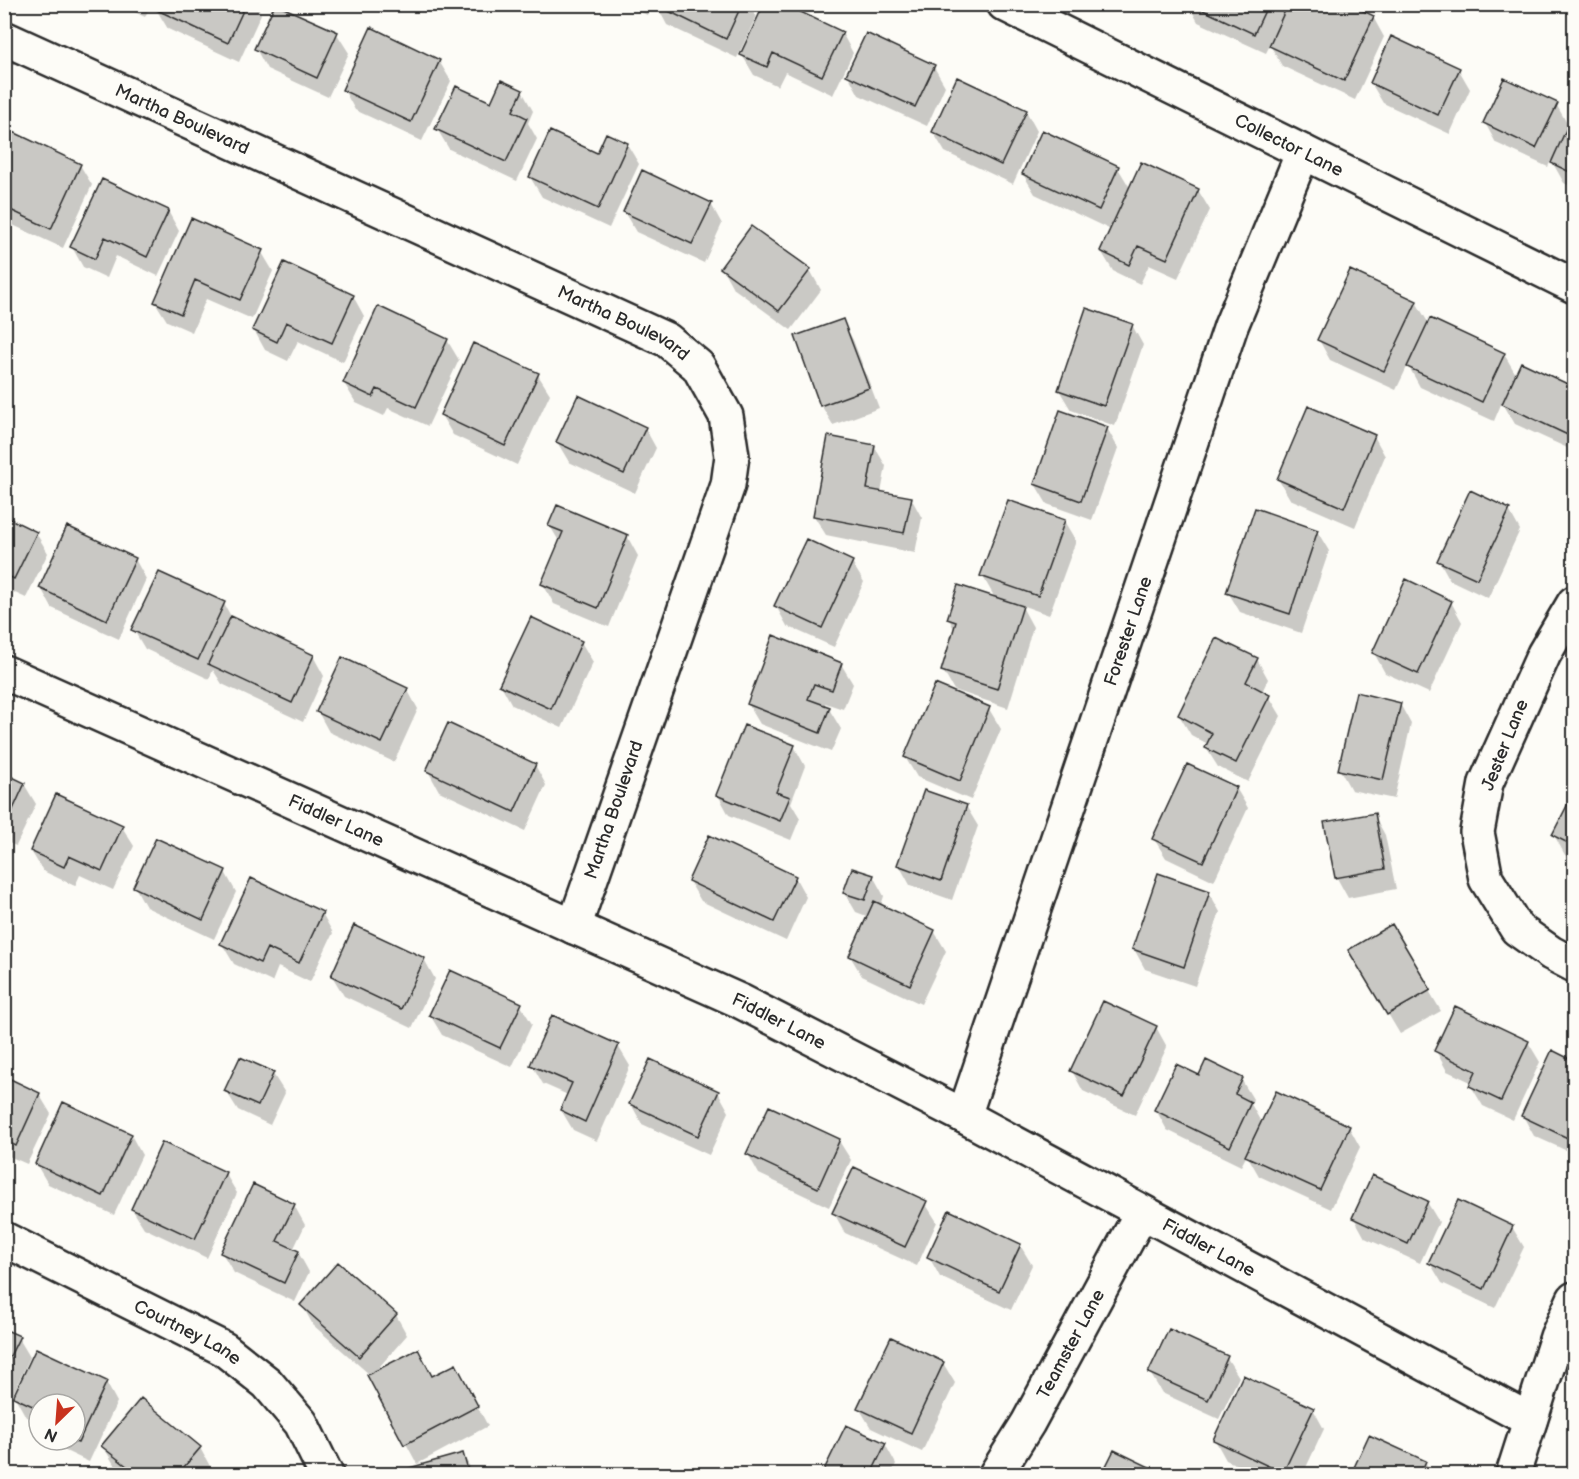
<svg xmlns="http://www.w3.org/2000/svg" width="1579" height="1479" font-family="'Balsamiq Sans',sans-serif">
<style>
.shadow{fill:#0003;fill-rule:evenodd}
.building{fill:#c9c8c4;stroke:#2b2b2b;stroke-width:1.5}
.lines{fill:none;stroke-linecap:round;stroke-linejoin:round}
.minor-casing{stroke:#2b2b2b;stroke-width:38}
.minor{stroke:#fdfcf7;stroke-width:33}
.labels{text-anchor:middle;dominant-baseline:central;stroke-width:4.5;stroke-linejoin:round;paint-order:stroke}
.street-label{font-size:18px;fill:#2b2b2b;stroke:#fdfcf7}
</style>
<rect width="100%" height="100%" fill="#fdfcf7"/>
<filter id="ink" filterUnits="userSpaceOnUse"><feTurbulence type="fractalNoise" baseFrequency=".0167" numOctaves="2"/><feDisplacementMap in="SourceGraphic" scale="12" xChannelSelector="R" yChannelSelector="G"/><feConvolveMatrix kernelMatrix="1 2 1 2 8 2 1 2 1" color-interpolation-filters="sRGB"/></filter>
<g filter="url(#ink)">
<path class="shadow" d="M 118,4 L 151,4 L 145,17 Z
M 159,4 L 256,4 L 261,14 L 239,62 L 168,29 L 156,9 Z
M 625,4 L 652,4 L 647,15 Z
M 656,4 L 749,4 L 756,17 L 737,58 L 667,25 Z
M 1188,4 L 1280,4 L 1285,13 L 1373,17 L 1384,37 L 1355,100 L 1282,66 L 1270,45 L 1266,53 L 1198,22 Z
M 842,33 L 853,53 L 833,95 L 785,72 L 778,86 L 754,75 L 742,55 Z
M 337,34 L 349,53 L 328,97 L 267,69 L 256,49 Z
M 439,61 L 451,81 L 422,141 L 355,110 L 344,90 Z
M 934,67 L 945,86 L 927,126 L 859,95 L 848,75 Z
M 1459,70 L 1470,89 L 1450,134 L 1383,103 L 1371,83 Z
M 522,91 L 533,111 L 528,123 L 537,139 L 517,181 L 449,149 L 437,129 Z
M 1556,104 L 1568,125 L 1574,128 L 1574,188 L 1564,183 L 1551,160 L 1548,167 L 1496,143 L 1485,123 Z
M 1026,111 L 1037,131 L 1013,184 L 945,152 L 933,132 Z
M 4,139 L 80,165 L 92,185 L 63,248 L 4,221 Z
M 627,144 L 639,164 L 609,228 L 542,197 L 530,177 Z
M 1118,168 L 1130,188 L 1198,190 L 1210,210 L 1178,278 L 1149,265 L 1140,284 L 1113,271 L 1101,251 L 1111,230 L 1035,194 L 1023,174 Z
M 711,204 L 722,224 L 704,263 L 636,232 L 624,212 Z
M 168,211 L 179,231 L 158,276 L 116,256 L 107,278 L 83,267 L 72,247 Z
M 191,220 L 261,251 L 273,271 L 252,319 L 206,299 L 192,332 L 167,321 L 155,302 Z
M 722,268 L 810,270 L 821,290 L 791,330 L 733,288 Z
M 353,296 L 364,316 L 343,362 L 298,341 L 288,361 L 265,350 L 254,330 Z
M 1416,302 L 1429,324 L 1504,354 L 1517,376 L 1522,364 L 1574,388 L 1574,451 L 1515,424 L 1502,402 L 1494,421 L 1420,387 L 1408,365 L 1396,390 L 1330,360 L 1319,340 Z
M 842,320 L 853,340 L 879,408 L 833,425 L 821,405 Z
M 1132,325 L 1143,345 L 1115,426 L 1071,410 L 1059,390 Z
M 447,340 L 459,360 L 428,426 L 388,408 L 384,416 L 356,403 L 344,383 Z
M 538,375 L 550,394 L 517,465 L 453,435 L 441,415 Z
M 645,428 L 656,448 L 635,493 L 569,462 L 557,442 Z
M 1107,428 L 1118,448 L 1092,520 L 1047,504 L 1035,484 Z
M 1374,436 L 1385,456 L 1355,527 L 1290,499 L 1278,479 Z
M 874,446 L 886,466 L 881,493 L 911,498 L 922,518 L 915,553 L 826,535 L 814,516 Z
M 1509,510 L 1520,530 L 1488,598 L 1450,580 L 1439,560 Z
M 4,518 L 36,533 L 48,553 L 26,598 L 4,588 Z
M 1064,521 L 1076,541 L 1049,615 L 1021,605 L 1033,627 L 1008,708 L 954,690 L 943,671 L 955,631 L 949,619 L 995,598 L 982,575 Z
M 550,526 L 627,536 L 638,556 L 609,627 L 554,604 L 543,584 L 560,543 Z
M 1317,531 L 1329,551 L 1301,633 L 1240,612 L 1228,592 Z
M 806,541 L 852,563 L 864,582 L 834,647 L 787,626 L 776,606 Z
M 135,559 L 146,579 L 119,639 L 52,608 L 41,588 Z
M 1451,602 L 1462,622 L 1429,693 L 1385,673 L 1374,653 Z
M 224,604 L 232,618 L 313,656 L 324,676 L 303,722 L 222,684 L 213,670 L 209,679 L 145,649 L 133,629 Z
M 581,642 L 593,662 L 562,728 L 512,705 L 501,685 Z
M 1257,659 L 1268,679 L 1262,692 L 1269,696 L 1281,716 L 1248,782 L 1218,767 L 1206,748 L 1208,744 L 1191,735 L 1179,715 Z
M 841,664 L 853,684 L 843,709 L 825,703 L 824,707 L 829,709 L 841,729 L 831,752 L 760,724 L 748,704 Z
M 935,686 L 989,709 L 1001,729 L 971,800 L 917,777 L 905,757 Z
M 407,689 L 418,709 L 394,762 L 329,732 L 318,712 Z
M 1400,704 L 1411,724 L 1394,799 L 1351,790 L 1340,770 Z
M 794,746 L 805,766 L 791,803 L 800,818 L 791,840 L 729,815 L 718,795 Z
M 535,765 L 546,785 L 525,831 L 439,791 L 428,771 Z
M 1188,766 L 1236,788 L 1248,808 L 1214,881 L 1166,858 L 1154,839 Z
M 4,774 L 24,784 L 36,804 L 16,846 L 4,841 Z
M 1574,796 L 1574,859 L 1565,855 L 1554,835 Z
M 966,806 L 978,826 L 952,900 L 910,885 L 899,865 Z
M 1374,815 L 1385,835 L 1396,889 L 1348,898 L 1337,878 L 1326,824 Z
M 122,827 L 134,846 L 113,890 L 80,875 L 75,886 L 43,871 L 31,851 Z
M 225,872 L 236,892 L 214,939 L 146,907 L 135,887 Z
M 873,876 L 884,896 L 881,906 L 934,931 L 946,951 L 921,1004 L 862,976 L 850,956 L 869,917 L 856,912 L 845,893 Z
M 795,877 L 806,897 L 786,941 L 701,901 L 689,881 Z
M 1209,892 L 1220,912 L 1195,986 L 1145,969 L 1134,949 Z
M 322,913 L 333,933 L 310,982 L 278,967 L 272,982 L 234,964 L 222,944 Z
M 1391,926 L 1441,1011 L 1400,1034 L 1350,950 Z
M 424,959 L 435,979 L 412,1028 L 344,996 L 332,976 Z
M 520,1004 L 532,1024 L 512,1067 L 442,1035 L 430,1015 Z
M 1156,1027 L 1167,1047 L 1135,1115 L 1083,1091 L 1072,1071 Z
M 1528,1042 L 1540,1062 L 1513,1120 L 1483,1106 L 1471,1086 L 1473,1083 L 1447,1071 L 1436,1051 Z
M 618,1046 L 630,1066 L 597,1141 L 573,1130 L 561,1110 L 568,1095 L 543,1084 L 532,1065 Z
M 1552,1052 L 1574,1062 L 1574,1154 L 1534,1136 L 1523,1116 Z
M 273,1074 L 285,1093 L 270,1125 L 238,1110 L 226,1091 Z
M 1200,1077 L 1241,1079 L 1253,1099 L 1251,1104 L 1262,1124 L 1349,1127 L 1360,1147 L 1331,1209 L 1259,1176 L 1247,1155 L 1241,1166 L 1167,1130 L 1156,1110 ZM 1236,1088 L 1239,1088 L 1233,1101 Z
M 4,1078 L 39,1094 L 51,1114 L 27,1164 L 4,1154 Z
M 718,1092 L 729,1112 L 709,1155 L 642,1124 L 631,1104 Z
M 131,1135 L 142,1155 L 114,1215 L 48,1184 L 36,1164 Z
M 839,1141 L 851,1160 L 829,1207 L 759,1174 L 748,1154 Z
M 225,1173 L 237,1193 L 207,1258 L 144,1228 L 132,1209 Z
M 1427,1202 L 1439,1222 L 1420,1263 L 1365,1238 L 1354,1218 Z
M 925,1203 L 937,1222 L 917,1266 L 845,1233 L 834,1213 Z
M 294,1205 L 305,1225 L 293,1250 L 298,1252 L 309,1272 L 295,1302 L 234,1273 L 222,1253 Z
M 1512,1227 L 1524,1247 L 1495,1308 L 1442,1283 L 1430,1263 Z
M 1020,1245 L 1032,1265 L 1011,1310 L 940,1277 L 929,1257 Z
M 302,1305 L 396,1315 L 407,1335 L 374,1373 L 432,1378 L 466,1385 L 488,1426 L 417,1464 L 369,1374 L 313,1325 Z
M 4,1331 L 18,1337 L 30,1357 L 6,1409 Z
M 1227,1358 L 1239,1377 L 1219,1419 L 1162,1393 L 1150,1373 Z
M 943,1363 L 955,1383 L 922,1452 L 871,1428 L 859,1408 Z
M 106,1382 L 117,1402 L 89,1462 L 55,1446 L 51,1440 L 75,1440 L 75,1404 L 39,1404 L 39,1423 L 26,1417 L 15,1397 Z
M 1313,1409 L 1324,1429 L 1303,1474 L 1257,1474 L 1226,1460 L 1215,1440 Z
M 846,1426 L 885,1444 L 896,1464 L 891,1474 L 824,1474 Z
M 1369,1437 L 1425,1462 L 1432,1474 L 1353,1474 Z
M 103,1446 L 200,1448 L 211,1468 L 206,1474 L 125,1474 L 115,1466 Z
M 1114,1452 L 1159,1473 L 1160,1474 L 1104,1474 Z
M 463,1455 L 474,1474 L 412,1474 L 410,1469 Z"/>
<path class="building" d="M 157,4 L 246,4 L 228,43 L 155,9 Z
M 275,4 L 338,32 L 317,78 L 254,49 Z
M 654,4 L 742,4 L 726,39 Z
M 764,4 L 784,4 L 843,32 L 822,76 L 773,53 L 767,67 L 740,55 Z
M 1190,4 L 1268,4 L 1254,34 Z
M 1288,4 L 1349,4 L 1374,16 L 1344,81 L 1269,46 Z
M 371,27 L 440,60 L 411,122 L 342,90 Z
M 866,33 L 935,65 L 915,107 L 846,75 Z
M 1391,36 L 1460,68 L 1438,115 L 1370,83 Z
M 957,77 L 1027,110 L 1001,165 L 932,132 Z
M 1504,78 L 1558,103 L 1536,148 L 1483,123 Z
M 501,80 L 523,90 L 513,111 L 527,118 L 506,162 L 435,129 L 456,86 L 491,102 Z
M 1569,123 L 1574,126 L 1574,174 L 1551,163 Z
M 7,129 L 81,164 L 51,229 L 4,207 L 4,135 Z
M 1042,130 L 1119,166 L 1099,210 L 1022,174 Z
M 550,131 L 597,153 L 606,133 L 628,143 L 598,209 L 529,177 Z
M 1141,162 L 1199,189 L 1167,259 L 1138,246 L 1129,265 L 1100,251 Z
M 642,170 L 712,203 L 692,244 L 623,212 Z
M 102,179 L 169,210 L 147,257 L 105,237 L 95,259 L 70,247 Z
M 191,218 L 263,250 L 240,300 L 195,280 L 181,314 L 154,302 Z
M 751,226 L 811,269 L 779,311 L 720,268 Z
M 284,262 L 354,295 L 332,343 L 286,322 L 277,342 L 252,330 Z
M 1350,270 L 1417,301 L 1384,371 L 1317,340 Z
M 378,306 L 448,339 L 416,407 L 377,389 L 373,397 L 343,383 Z
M 1086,308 L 1133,324 L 1104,406 L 1058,390 Z
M 1430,318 L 1505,353 L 1482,402 L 1407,367 Z
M 843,319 L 869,388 L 820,406 L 795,336 Z
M 473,343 L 539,373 L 505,446 L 440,415 Z
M 1521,362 L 1574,387 L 1574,438 L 1502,404 Z
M 578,395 L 646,427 L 624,474 L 556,442 Z
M 1308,406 L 1375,435 L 1344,508 L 1277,479 Z
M 1060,410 L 1108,427 L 1081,501 L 1034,484 Z
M 828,436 L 875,445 L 867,489 L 912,497 L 904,533 L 813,516 Z
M 1470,490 L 1510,509 L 1477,579 L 1437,561 Z
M 1008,500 L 1065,520 L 1038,596 L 980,576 Z
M 557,505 L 628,535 L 598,608 L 541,584 L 563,532 L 548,526 Z
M 1255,508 L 1318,530 L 1290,614 L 1226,593 Z
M 4,516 L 37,532 L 14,579 L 4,574 Z
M 67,526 L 136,558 L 107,620 L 39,588 Z
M 806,539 L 853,561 L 822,628 L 774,606 Z
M 159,572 L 225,602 L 198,660 L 131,630 Z
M 1406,579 L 1452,601 L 1418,674 L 1372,653 Z
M 958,585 L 1023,606 L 997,689 L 941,671 L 956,622 L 947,619 Z
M 231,616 L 314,655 L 292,703 L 208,664 Z
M 531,617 L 582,641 L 551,709 L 499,685 Z
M 773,635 L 842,663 L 832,690 L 814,684 L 808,699 L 830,707 L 820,733 L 747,704 Z
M 1216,638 L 1258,658 L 1246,682 L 1270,695 L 1236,763 L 1205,748 L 1212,733 L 1178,715 Z
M 342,657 L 408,688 L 382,743 L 316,712 Z
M 935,684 L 990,707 L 960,781 L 904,757 Z
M 1356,692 L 1401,703 L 1383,780 L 1338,770 Z
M 448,723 L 536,764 L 514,812 L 426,771 Z
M 744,725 L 795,745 L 776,792 L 790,797 L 780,821 L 716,795 Z
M 1187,764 L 1237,787 L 1203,862 L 1152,839 Z
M 4,773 L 25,783 L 5,827 L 4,827 Z
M 924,790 L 967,805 L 941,881 L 897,865 Z
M 56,794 L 123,825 L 102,871 L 69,856 L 64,867 L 30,851 Z
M 1573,794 L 1574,794 L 1574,846 L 1552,835 Z
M 1375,813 L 1385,869 L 1335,878 L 1324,822 Z
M 709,835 L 796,876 L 774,922 L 688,881 Z
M 156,838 L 226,870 L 203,920 L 133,887 Z
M 852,868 L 874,875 L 865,900 L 843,893 Z
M 1158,873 L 1210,891 L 1184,967 L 1132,949 Z
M 251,878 L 323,912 L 299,963 L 267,948 L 260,963 L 220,944 Z
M 874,901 L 935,930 L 910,985 L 849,956 Z
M 1392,924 L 1431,990 L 1387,1015 L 1348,950 Z
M 354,925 L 425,958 L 401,1009 L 331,976 Z
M 450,970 L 522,1003 L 500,1048 L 429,1015 Z
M 1103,1001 L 1157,1026 L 1124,1096 L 1070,1071 Z
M 1455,1006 L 1529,1041 L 1501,1101 L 1469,1086 L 1476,1071 L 1434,1051 Z
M 552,1015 L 619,1045 L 585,1122 L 560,1110 L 572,1083 L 530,1065 Z
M 1552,1050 L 1574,1061 L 1574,1141 L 1521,1116 Z
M 240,1057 L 274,1072 L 258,1106 L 224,1091 Z
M 650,1059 L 719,1091 L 698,1136 L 629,1104 Z
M 1206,1060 L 1243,1078 L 1235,1094 L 1251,1102 L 1230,1147 L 1154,1110 L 1176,1064 L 1199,1075 Z
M 4,1076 L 40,1093 L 16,1146 L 4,1140 Z
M 1276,1091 L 1350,1126 L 1320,1190 L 1245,1156 Z
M 63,1102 L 132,1134 L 103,1196 L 35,1164 Z
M 769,1106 L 840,1139 L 818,1188 L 746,1154 Z
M 162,1142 L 226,1172 L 195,1239 L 131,1209 Z
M 854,1167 L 927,1201 L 905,1247 L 832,1213 Z
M 1372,1175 L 1428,1201 L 1408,1244 L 1352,1218 Z
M 253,1184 L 295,1204 L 277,1241 L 299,1251 L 284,1283 L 220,1253 Z
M 1458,1200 L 1513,1226 L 1484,1289 L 1428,1263 Z
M 949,1210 L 1021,1244 L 999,1291 L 927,1257 Z
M 338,1262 L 397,1314 L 359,1357 L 300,1305 Z
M 4,1329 L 20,1336 L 4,1368 Z
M 1169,1329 L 1228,1356 L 1208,1400 L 1148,1373 Z
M 891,1337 L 944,1362 L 911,1433 L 857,1408 Z
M 36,1348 L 107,1381 L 78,1443 L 70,1440 L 75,1440 L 75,1404 L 39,1404 L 39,1409 L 13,1397 Z
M 418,1349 L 432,1376 L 456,1364 L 478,1406 L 404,1445 L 367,1375 Z
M 1243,1375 L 1314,1408 L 1283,1473 L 1213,1440 Z
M 141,1398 L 201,1447 L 178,1474 L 137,1474 L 101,1446 Z
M 846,1425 L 886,1443 L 871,1474 L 822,1474 Z
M 1369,1435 L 1426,1461 L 1420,1474 L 1351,1474 Z
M 1114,1450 L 1160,1472 L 1159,1474 L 1102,1474 Z
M 463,1453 L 469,1474 L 410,1474 L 409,1468 Z"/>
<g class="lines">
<defs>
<g id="minor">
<path id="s1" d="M 1004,4 L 1574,286"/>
<path id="s2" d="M 4,38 L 667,340 L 698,366 L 726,416 L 732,456 L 728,485 L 574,927"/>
<path d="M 1574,603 L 1544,654 L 1486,783 L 1477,832 L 1486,879 L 1517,929 L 1551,953 L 1574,965"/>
<path id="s3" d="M 4,672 L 740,1001 L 964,1116 L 1530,1420"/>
<path id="s4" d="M 964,1116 L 1231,326 L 1303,152"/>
<path id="s5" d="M 4,1239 L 224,1349 L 267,1383 L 301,1423 L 326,1474"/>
<path id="s6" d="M 996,1474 L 1028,1423 L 1142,1212"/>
<path d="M 1513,1474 L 1557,1337 L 1574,1299"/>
</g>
</defs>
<use href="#minor" class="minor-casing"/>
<use href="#minor" class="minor"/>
</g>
</g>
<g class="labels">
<g class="street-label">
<text stroke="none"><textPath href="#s2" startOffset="196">Martha Boulevard</textPath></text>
<text stroke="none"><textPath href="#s1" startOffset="318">Collector Lane</textPath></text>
<text stroke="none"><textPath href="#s2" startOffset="682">Martha Boulevard</textPath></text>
<text stroke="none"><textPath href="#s4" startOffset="512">Forester Lane</textPath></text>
<text transform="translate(1505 745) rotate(-68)">Jester Lane</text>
<text transform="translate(614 810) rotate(-71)">Martha Boulevard</text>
<text stroke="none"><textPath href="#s3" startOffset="364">Fiddler Lane</textPath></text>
<text stroke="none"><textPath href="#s3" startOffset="850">Fiddler Lane</textPath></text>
<text stroke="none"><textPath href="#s3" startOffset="1336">Fiddler Lane</textPath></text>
<text stroke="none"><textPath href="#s5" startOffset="206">Courtney Lane</textPath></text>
<text stroke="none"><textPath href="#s6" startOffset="150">Teamster Lane</textPath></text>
</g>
</g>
<rect width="1579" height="1479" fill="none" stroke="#fdfcf7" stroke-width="24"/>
<rect x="12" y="12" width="1555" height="1455" fill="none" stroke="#2b2b2b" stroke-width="2" filter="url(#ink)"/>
<g transform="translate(57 1422) rotate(205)"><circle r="28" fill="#fdfcf7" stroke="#a9a8a5" stroke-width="1.5"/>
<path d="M0-4.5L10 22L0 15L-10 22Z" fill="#c8321e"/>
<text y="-9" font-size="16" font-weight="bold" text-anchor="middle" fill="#2b2b2b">N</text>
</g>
</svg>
